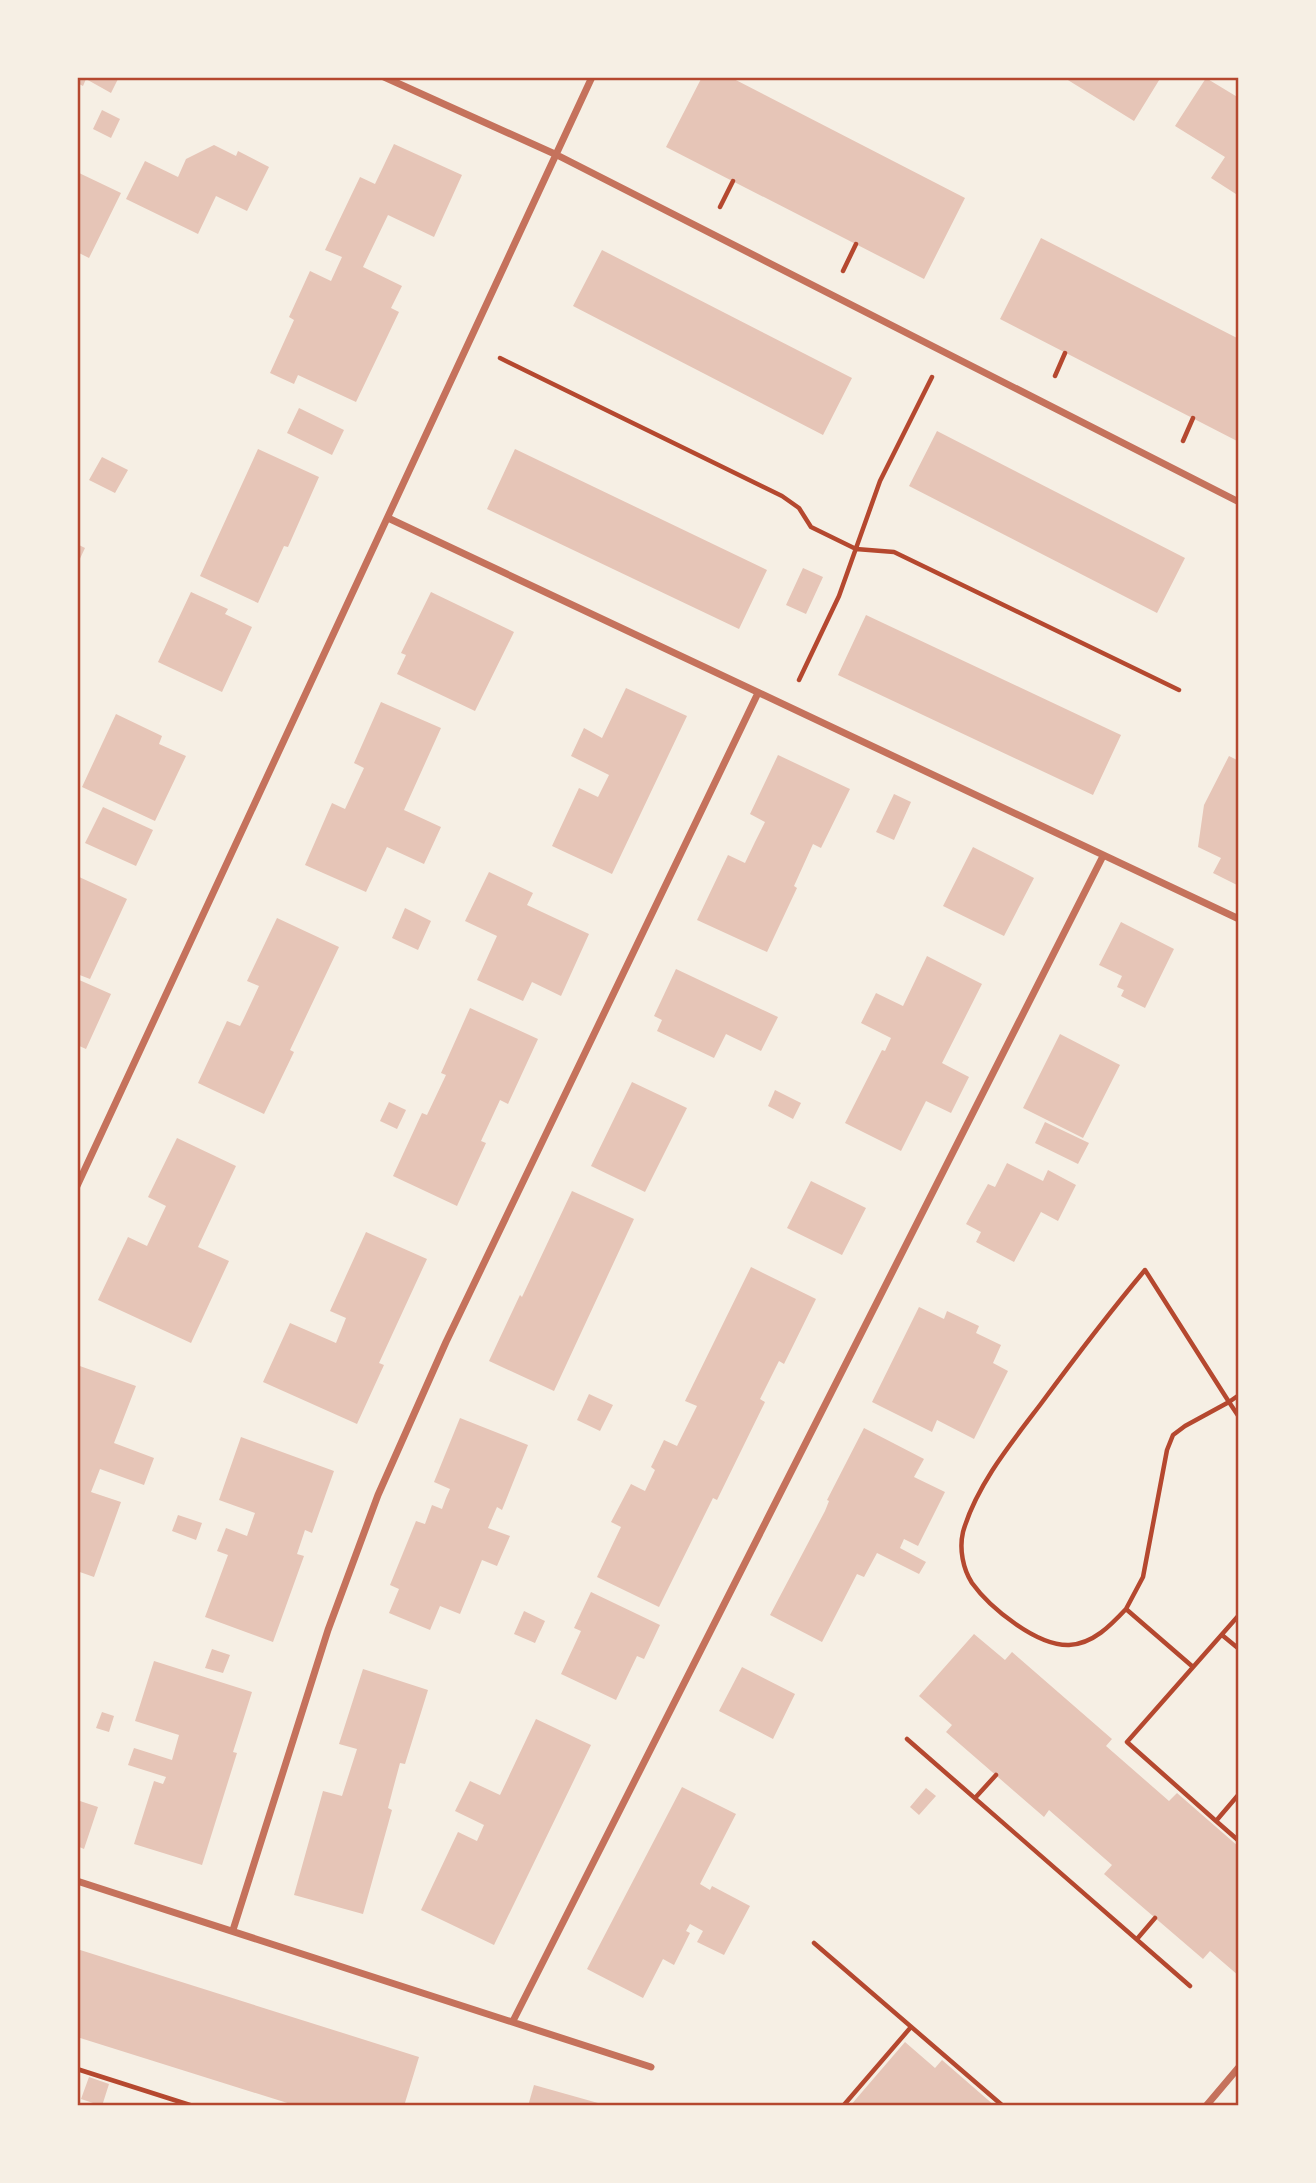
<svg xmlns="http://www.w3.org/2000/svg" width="1316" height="2183" font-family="'DM Sans',sans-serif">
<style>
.building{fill:#e6c5b7}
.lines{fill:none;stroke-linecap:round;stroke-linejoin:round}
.path{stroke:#b5482f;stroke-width:4.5}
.minor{stroke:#c5725c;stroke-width:7}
.neatline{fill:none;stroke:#b5482f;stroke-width:2.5}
</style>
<rect width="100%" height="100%" fill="#f6efe4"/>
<path class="building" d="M 77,77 L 119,77 L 111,93 L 86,79 L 83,86 L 77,83 Z
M 702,77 L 730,77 L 965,198 L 924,279 L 666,147 Z
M 1063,77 L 1161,77 L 1134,121 Z
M 1206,78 L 1239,98 L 1239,196 L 1211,178 L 1225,157 L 1175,126 Z
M 102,110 L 120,119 L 111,138 L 93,129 Z
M 394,144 L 462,175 L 434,237 L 388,215 L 363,267 L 402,286 L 391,308 L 399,312 L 356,402 L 298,375 L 294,384 L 270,373 L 294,320 L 289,317 L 310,271 L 331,281 L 342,257 L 325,250 L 360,177 L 375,184 Z
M 214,145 L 236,156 L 238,151 L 269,167 L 247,211 L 216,196 L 198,234 L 126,199 L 145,161 L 178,177 L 186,159 Z
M 77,172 L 121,193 L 89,258 L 77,252 Z
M 1041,238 L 1239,339 L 1239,442 L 1000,319 Z
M 602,250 L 852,378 L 823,435 L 573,306 Z
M 299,408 L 344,430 L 332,455 L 287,433 Z
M 937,431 L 1185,558 L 1157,613 L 909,486 Z
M 258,449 L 319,477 L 288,547 L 284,546 L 258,603 L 200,576 Z
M 515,449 L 767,570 L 739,629 L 487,509 Z
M 102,457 L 128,470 L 115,493 L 89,480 Z
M 77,544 L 85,548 L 77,565 Z
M 803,568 L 823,577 L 806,614 L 786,605 Z
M 191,592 L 228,609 L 225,614 L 252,627 L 222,692 L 158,662 Z
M 431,592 L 514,632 L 475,711 L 397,674 L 406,655 L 401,653 Z
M 866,615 L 1121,735 L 1093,795 L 838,675 Z
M 626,688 L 687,716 L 612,874 L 552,846 L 579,788 L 598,797 L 609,775 L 571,756 L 584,728 L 602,738 Z
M 381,702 L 441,728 L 404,810 L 441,827 L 424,864 L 387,847 L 366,892 L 305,865 L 332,803 L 345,809 L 364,768 L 354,763 Z
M 116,714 L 162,736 L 159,744 L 186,756 L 155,821 L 82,787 Z
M 778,755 L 850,789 L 821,848 L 813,844 L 794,886 L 797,888 L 767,952 L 697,920 L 728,855 L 745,863 L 755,842 L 765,822 L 750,814 Z
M 1229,756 L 1239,761 L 1239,886 L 1213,873 L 1221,858 L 1198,847 L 1204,805 Z
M 894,794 L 911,802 L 894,840 L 876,832 Z
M 103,807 L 153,830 L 136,866 L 85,843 Z
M 973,847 L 1034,878 L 1004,936 L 943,906 Z
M 489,872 L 533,893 L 527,905 L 589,934 L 561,996 L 532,982 L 523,1001 L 477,980 L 497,936 L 465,921 Z
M 77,876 L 127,899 L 90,979 L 77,974 Z
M 405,908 L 431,921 L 418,950 L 392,938 Z
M 277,918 L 339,947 L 290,1050 L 294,1052 L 264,1114 L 198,1083 L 227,1021 L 240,1026 L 244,1018 L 259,986 L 247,981 Z
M 1121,922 L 1174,949 L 1145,1008 L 1121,996 L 1124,990 L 1117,987 L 1122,976 L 1099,965 Z
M 927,956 L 982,984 L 942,1063 L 969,1077 L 951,1113 L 926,1101 L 901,1151 L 845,1123 L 882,1050 L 885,1051 L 891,1038 L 861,1023 L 876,993 L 903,1006 Z
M 676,969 L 778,1017 L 761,1051 L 726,1034 L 714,1058 L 657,1031 L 662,1020 L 654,1016 Z
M 77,979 L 111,994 L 86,1049 L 77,1045 Z
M 470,1008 L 538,1039 L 508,1104 L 500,1100 L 481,1141 L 486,1143 L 457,1206 L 393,1176 L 422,1113 L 427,1115 L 446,1075 L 441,1073 Z
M 1060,1034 L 1120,1065 L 1083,1138 L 1023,1108 Z
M 632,1082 L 687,1108 L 645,1192 L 591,1166 Z
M 775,1090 L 801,1103 L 793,1119 L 768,1106 Z
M 389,1102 L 406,1110 L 397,1129 L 380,1121 Z
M 1045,1122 L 1089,1143 L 1078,1164 L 1035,1143 Z
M 177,1138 L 236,1166 L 198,1247 L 229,1261 L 191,1343 L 98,1300 L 128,1237 L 147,1246 L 166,1206 L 148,1197 Z
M 1007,1163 L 1043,1181 L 1048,1170 L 1076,1185 L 1058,1221 L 1041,1212 L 1014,1262 L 976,1242 L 981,1232 L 966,1224 L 988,1184 L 995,1187 Z
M 811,1181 L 866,1208 L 842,1255 L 787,1228 Z
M 572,1191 L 634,1219 L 554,1391 L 489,1361 L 520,1295 L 522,1297 Z
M 366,1232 L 427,1259 L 379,1363 L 384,1365 L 357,1424 L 263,1382 L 290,1323 L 336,1343 L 346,1318 L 330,1311 Z
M 751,1267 L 816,1299 L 784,1364 L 779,1361 L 760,1399 L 765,1402 L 717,1500 L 713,1498 L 659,1607 L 597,1577 L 621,1527 L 611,1522 L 631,1484 L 645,1491 L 655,1470 L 651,1467 L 664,1440 L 677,1446 L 697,1406 L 685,1401 Z
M 919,1307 L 944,1319 L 947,1311 L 979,1326 L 976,1333 L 1001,1345 L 993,1363 L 1008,1371 L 974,1439 L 937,1420 L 932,1432 L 872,1402 Z
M 77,1365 L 136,1386 L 114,1443 L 154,1458 L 144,1485 L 100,1469 L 91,1492 L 121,1502 L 94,1577 L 77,1571 Z
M 589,1394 L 613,1405 L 600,1431 L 577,1420 Z
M 460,1418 L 528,1445 L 502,1510 L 497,1507 L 488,1528 L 510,1536 L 497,1566 L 482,1560 L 460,1614 L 440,1606 L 430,1630 L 389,1613 L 399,1589 L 390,1585 L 416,1521 L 425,1524 L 432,1505 L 442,1509 L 446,1498 L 450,1489 L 434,1482 Z
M 864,1428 L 924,1459 L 914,1477 L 945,1492 L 918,1546 L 904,1539 L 900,1548 L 926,1562 L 919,1574 L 877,1553 L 864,1577 L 857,1574 L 822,1642 L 770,1615 L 825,1511 L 829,1501 L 827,1500 Z
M 241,1437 L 334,1471 L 312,1533 L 305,1530 L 297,1554 L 304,1556 L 273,1642 L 205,1617 L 228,1555 L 217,1551 L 226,1528 L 247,1536 L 255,1513 L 219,1500 Z
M 178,1515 L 202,1523 L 196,1540 L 172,1531 Z
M 591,1592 L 660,1625 L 644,1659 L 637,1656 L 616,1700 L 561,1674 L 581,1631 L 574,1628 Z
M 524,1611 L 545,1621 L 535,1643 L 514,1634 Z
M 974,1634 L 1005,1660 L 1012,1652 L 1112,1739 L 1106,1746 L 1169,1801 L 1177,1793 L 1239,1847 L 1239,1976 L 1210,1951 L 1203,1959 L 1104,1874 L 1112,1865 L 1049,1810 L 1044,1817 L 946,1732 L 952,1725 L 919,1696 Z
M 212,1649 L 230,1655 L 223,1673 L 205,1668 Z
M 154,1661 L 252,1692 L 233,1752 L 237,1753 L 202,1865 L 134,1844 L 154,1781 L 163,1784 L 166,1777 L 128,1765 L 134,1748 L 172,1760 L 179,1735 L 135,1721 Z
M 742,1667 L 795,1694 L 773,1739 L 719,1711 Z
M 363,1669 L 428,1690 L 405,1764 L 400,1763 L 393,1789 L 388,1808 L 392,1810 L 363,1914 L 294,1895 L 323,1791 L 342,1796 L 357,1749 L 339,1744 Z
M 102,1712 L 114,1716 L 109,1732 L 96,1728 Z
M 536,1719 L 591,1745 L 494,1945 L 421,1910 L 458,1832 L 477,1841 L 484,1825 L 455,1811 L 470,1781 L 500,1795 Z
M 682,1787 L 736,1814 L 700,1884 L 710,1890 L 712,1886 L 750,1906 L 724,1955 L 697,1942 L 703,1931 L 690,1924 L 686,1931 L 690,1933 L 674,1965 L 663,1959 L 643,1998 L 587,1969 Z
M 926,1788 L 936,1796 L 919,1815 L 910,1807 Z
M 77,1800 L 98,1807 L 84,1849 L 77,1846 Z
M 77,1949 L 419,2057 L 404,2106 L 297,2106 L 77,2037 Z
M 905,2042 L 935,2068 L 942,2060 L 995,2106 L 850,2106 Z
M 89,2077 L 109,2084 L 102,2106 L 81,2099 Z
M 534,2085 L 598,2103 L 597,2106 L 528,2106 Z"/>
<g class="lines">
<path class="path" d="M 720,207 L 733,181
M 843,271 L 856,244
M 500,358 L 782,496 L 799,508 L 811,527 L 856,549 L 894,552 L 1179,690
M 1055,376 L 1065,353
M 1183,441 L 1193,418
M 799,680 L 839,596 L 880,481 L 932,377
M 1239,1395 L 1229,1402 L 1239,1417
M 1126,1609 L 1143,1577 L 1167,1450 L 1173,1435 L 1185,1426 L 1229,1402 L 1145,1270 C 1108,1314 1074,1359 1040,1405 C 1011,1443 976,1486 963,1532 C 959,1549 963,1569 972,1583 C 990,1608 1037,1646 1069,1645 C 1093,1644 1111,1625 1126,1609 L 1193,1667
M 1222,1635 L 1239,1649
M 907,1739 L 1190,1986
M 1239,1794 L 1216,1821 L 1239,1841
M 975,1798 L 996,1775
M 1216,1821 L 1127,1742 L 1239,1615
M 1137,1939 L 1155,1918
M 814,1943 L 1003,2106
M 77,2069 L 193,2106
M 843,2106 L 911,2027"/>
<path class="minor" d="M 384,77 L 557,155 L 1239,502
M 388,518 L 1239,919
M 77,1186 L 592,77
M 77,1881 L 651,2067
M 233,1930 L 328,1630 L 378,1495 L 446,1342 L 758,693
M 513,2021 L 1103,856
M 1206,2106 L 1239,2067"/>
</g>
<rect width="1316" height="2183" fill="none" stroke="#f6efe4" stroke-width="158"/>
<rect x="79" y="79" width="1158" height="2025" class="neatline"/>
</svg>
